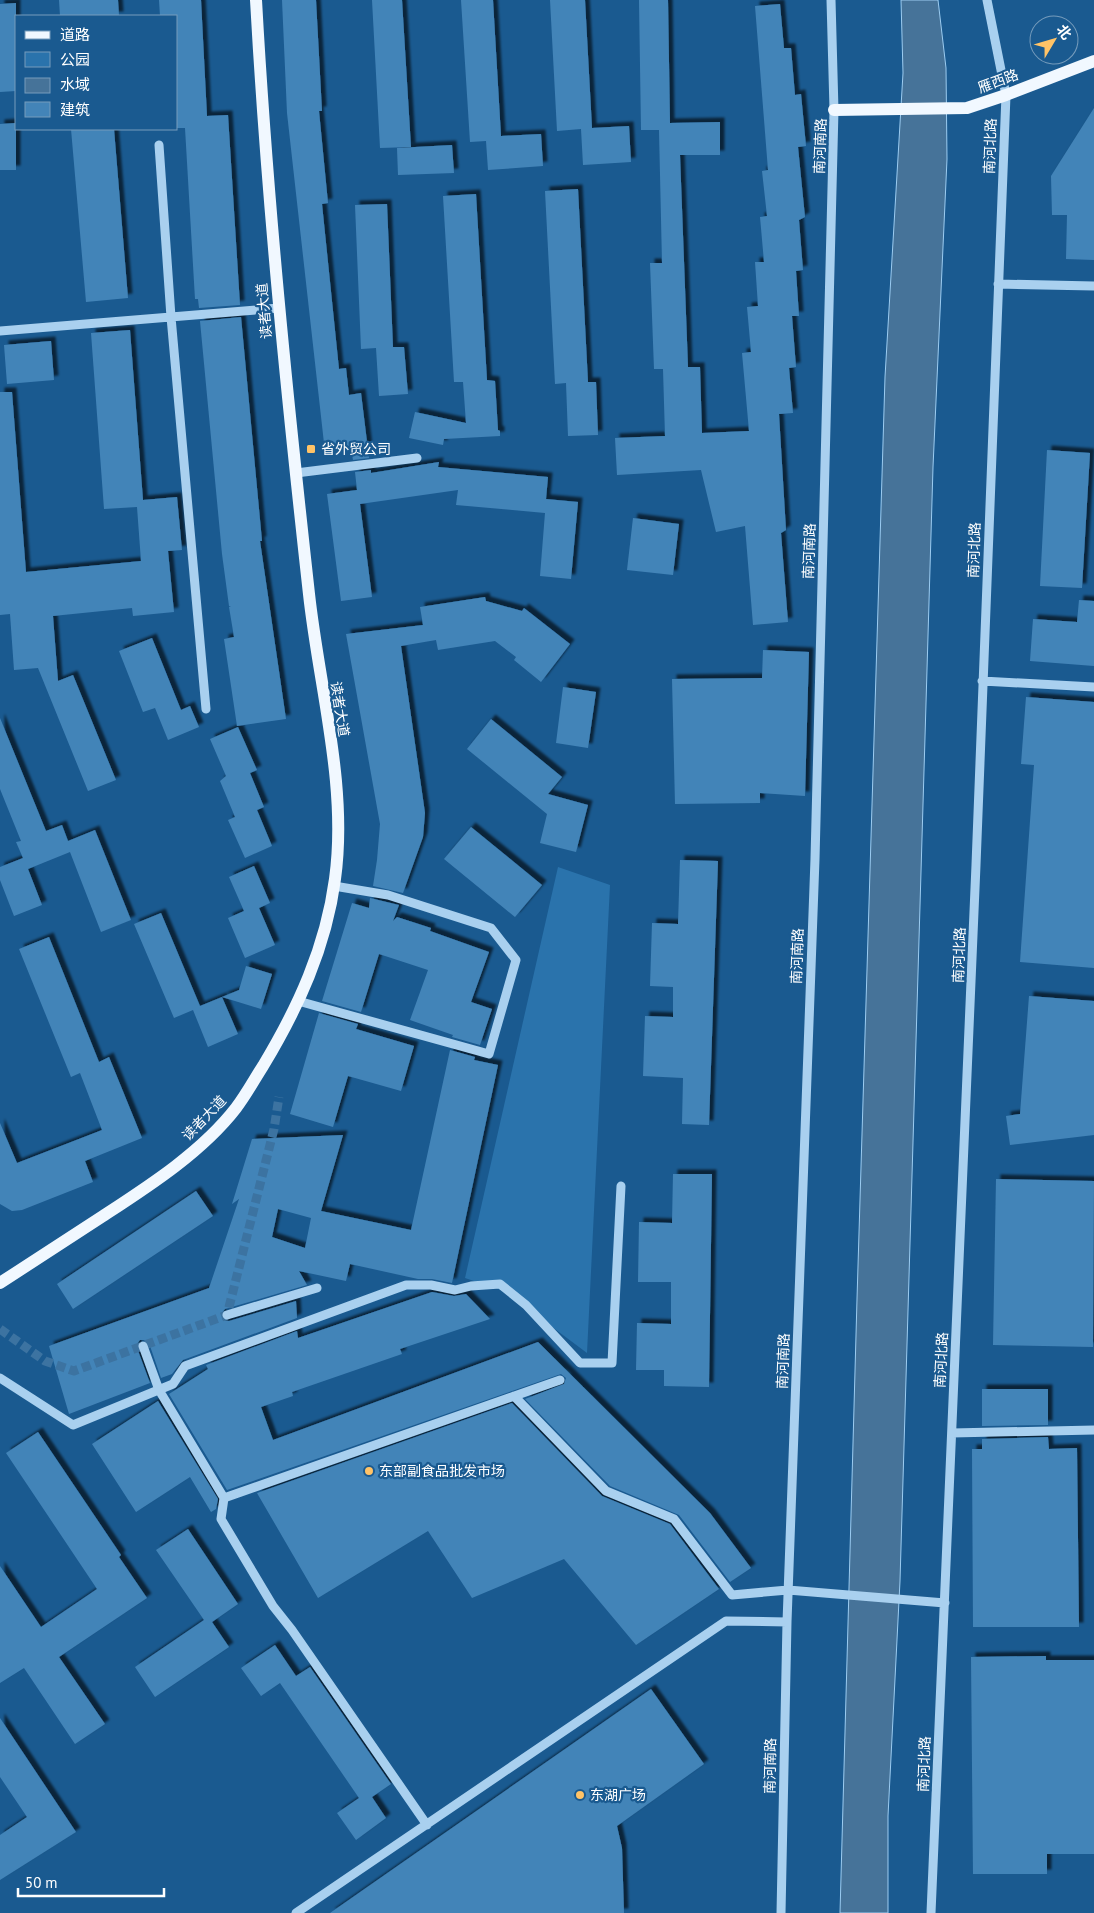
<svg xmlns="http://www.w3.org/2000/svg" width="1094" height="1913" font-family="'PT Sans','Noto Sans SC',sans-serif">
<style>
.green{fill:#2a73ac}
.water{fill:#467399;stroke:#9cccf1}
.building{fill:#4384b8;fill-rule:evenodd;filter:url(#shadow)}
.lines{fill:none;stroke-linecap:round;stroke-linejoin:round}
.minor-tunnel{stroke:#3c73a1;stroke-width:9;stroke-dasharray:9 4.5;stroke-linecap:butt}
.minor{stroke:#a9d0ef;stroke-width:9}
.major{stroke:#f1f8ff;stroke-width:12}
.poi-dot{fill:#ffc367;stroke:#1a5a90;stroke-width:2}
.labels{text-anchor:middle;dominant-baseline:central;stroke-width:4.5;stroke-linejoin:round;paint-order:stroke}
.street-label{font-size:14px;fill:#fff;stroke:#1a5a90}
.poi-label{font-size:14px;fill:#fff;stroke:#1a5a90;text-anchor:start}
</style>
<defs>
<filter id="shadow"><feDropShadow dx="4.5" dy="-4.5" stdDeviation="1" flood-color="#0009"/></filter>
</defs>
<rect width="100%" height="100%" fill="#1a5a90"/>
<path class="green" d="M 558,867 L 610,885 L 587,1353 L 504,1291 L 465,1278 Z"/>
<path class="water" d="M 901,0 L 938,0 L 946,68 L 947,159 L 933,467 L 900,1581 L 888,1816 L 888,1913 L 840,1913 L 857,1299 L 885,377 L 903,73 Z"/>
<path class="building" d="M 59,0 L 118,0 L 119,16 L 60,16 Z
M 159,0 L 201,0 L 207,116 L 228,115 L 240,305 L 199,308 L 198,299 L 195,299 L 185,128 L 176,128 L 176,16 L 160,16 Z
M 282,0 L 316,0 L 322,111 L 319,111 L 328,203 L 322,204 L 339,369 L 346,368 L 349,395 L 361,393 L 369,458 L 353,460 L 351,448 L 325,452 L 287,113 Z
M 372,0 L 402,0 L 411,147 L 380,148 Z
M 461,0 L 493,0 L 501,136 L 541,134 L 543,166 L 488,170 L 486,141 L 470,142 Z
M 550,0 L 585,0 L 592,128 L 629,126 L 631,162 L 583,165 L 581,129 L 557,131 Z
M 639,0 L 668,0 L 670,123 L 720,122 L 720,155 L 680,155 L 688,367 L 700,367 L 702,433 L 749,431 L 742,353 L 751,352 L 747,307 L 758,306 L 755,262 L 764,262 L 760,217 L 767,216 L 762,171 L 768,170 L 755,6 L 780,4 L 784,48 L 791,48 L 795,95 L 801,94 L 806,146 L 798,147 L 805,217 L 799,220 L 803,270 L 796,271 L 799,316 L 792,316 L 796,367 L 789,368 L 793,413 L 779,414 L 786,530 L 781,533 L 788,622 L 753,625 L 745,526 L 716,532 L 701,470 L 617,475 L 615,438 L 665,436 L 663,369 L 654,369 L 650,263 L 662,263 L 659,130 L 641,130 Z
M 16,3 L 16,91 L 0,92 L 0,4 Z
M 1094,108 L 1094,260 L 1066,259 L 1067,215 L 1052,215 L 1051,176 Z
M 16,123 L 16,170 L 0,170 L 0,124 Z
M 71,129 L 114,129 L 128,298 L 86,302 Z
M 452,145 L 454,173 L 398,175 L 397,148 Z
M 578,189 L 588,382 L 596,382 L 598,435 L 568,436 L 566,383 L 555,384 L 545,191 Z
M 476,194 L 487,380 L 495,381 L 498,430 L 500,431 L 500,436 L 444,439 L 443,445 L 409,438 L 415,412 L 466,423 L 463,382 L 454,382 L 443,196 Z
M 387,204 L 393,347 L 404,347 L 408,394 L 379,396 L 376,348 L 361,349 L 355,205 Z
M 241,317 L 262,541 L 260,541 L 286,719 L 237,726 L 224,639 L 234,637 L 229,607 L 231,606 L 229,606 L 222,554 L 200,321 Z
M 130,330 L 143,500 L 177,497 L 182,550 L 168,551 L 174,612 L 133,616 L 132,608 L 53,616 L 58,681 L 73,675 L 116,780 L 88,791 L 38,668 L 14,670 L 10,614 L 0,615 L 0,392 L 12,392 L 26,572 L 141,561 L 137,507 L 104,509 L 91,333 Z
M 51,341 L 54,380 L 7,384 L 4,345 Z
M 1047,450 L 1090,453 L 1082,588 L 1040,586 Z
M 439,462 L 438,467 L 548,477 L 546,499 L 578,502 L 571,579 L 540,576 L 545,513 L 456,505 L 458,490 L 360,504 L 372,597 L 341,601 L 327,494 L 357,490 L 355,472 L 371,470 L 371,473 Z
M 633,518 L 679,524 L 673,575 L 627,570 Z
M 485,597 L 486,601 L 522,611 L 524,608 L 570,644 L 541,682 L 514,660 L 516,657 L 495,641 L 438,650 L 436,640 L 401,646 L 425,813 L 423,837 L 403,893 L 373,886 L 377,860 L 380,824 L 346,634 L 423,625 L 420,607 Z
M 1079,600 L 1094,601 L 1094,666 L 1030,661 L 1033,619 L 1077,622 Z
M 152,638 L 181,710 L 190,706 L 199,727 L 168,740 L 155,708 L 143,712 L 119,651 Z
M 763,650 L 809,652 L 805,796 L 760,793 L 760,803 L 675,804 L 672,679 L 762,678 Z
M 563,687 L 596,692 L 588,748 L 556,743 Z
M 1026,697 L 1094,702 L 1094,968 L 1020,962 L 1034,765 L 1021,764 Z
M 0,718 L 46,831 L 62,825 L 68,841 L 95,830 L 131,920 L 101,932 L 70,852 L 28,869 L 42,905 L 14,916 L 0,880 L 0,867 L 23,858 L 16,842 L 21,841 L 0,789 Z
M 491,719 L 562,777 L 548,794 L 588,805 L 576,852 L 540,843 L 547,814 L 467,749 Z
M 238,727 L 257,770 L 250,773 L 264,807 L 257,810 L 272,846 L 245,858 L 228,820 L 235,817 L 220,781 L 226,776 L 210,739 Z
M 471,827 L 542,885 L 515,917 L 444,859 Z
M 680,860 L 718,861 L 709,1125 L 682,1124 L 683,1078 L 643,1076 L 645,1016 L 673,1017 L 673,987 L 650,986 L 652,923 L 678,924 Z
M 254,866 L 270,903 L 259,908 L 275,945 L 245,958 L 228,918 L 244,911 L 229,877 Z
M 370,898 L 399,905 L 393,921 L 397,917 L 431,928 L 430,931 L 489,952 L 471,1002 L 492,1009 L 480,1045 L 452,1037 L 453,1035 L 410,1020 L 428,970 L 379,954 L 361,1012 L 322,1001 L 352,903 L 369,908 Z
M 161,913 L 200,1006 L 239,990 L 246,966 L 272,974 L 261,1009 L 222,997 L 238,1034 L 208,1047 L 193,1010 L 174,1018 L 134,924 Z
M 49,937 L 99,1062 L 109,1057 L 142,1138 L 85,1161 L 93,1182 L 22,1210 L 12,1211 L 0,1204 L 0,1123 L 17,1163 L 102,1130 L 80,1073 L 71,1077 L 19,949 Z
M 1029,996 L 1094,1001 L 1094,1135 L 1010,1145 L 1006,1116 L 1020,1114 Z
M 319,1013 L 358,1024 L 356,1029 L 414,1046 L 401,1091 L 348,1076 L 333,1127 L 290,1114 Z
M 450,1050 L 475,1057 L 474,1060 L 498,1065 L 452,1283 L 432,1279 L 418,1279 L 350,1264 L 346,1281 L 299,1271 L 307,1285 L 225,1309 L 221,1314 L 223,1320 L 229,1321 L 296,1301 L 297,1318 L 183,1360 L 172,1374 L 161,1378 L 149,1343 L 145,1340 L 140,1340 L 137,1344 L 137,1348 L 150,1383 L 69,1414 L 49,1346 L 209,1288 L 239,1199 L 232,1204 L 252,1139 L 343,1135 L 321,1211 L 411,1230 ZM 278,1209 L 311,1218 L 305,1248 L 272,1237 Z
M 673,1174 L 712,1174 L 709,1387 L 664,1386 L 664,1370 L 636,1370 L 637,1323 L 671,1324 L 671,1282 L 638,1282 L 639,1222 L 672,1223 Z
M 996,1179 L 1094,1181 L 1093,1347 L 993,1345 Z
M 196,1191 L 213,1216 L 73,1309 L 57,1284 Z
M 432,1292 L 454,1296 L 466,1294 L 490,1319 L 400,1349 L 402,1354 L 292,1392 L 293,1396 L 261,1407 L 273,1440 L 538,1342 L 710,1513 L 751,1568 L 730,1582 L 679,1515 L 610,1486 L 525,1399 L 564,1384 L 566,1378 L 561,1374 L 227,1490 L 169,1394 L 208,1369 L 206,1365 L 297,1331 L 298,1338 Z
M 982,1389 L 1048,1389 L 1048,1425 L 982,1426 Z
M 158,1401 L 218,1499 L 216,1509 L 211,1512 L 190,1477 L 136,1512 L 92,1444 Z
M 512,1403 L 602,1496 L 670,1524 L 719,1589 L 636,1645 L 564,1559 L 472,1598 L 428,1531 L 318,1598 L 257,1493 Z
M 38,1432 L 121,1555 L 119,1557 L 147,1598 L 59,1657 L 105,1724 L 75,1744 L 24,1668 L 0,1683 L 0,1566 L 41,1627 L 97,1589 L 6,1453 Z
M 1048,1437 L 1049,1449 L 1077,1448 L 1079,1627 L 973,1627 L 972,1449 L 982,1449 L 982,1439 Z
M 188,1529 L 238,1604 L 212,1622 L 229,1647 L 155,1697 L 135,1667 L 204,1620 L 156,1550 Z
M 275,1645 L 296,1676 L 310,1667 L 391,1784 L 372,1797 L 386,1818 L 356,1840 L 337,1813 L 359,1798 L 280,1683 L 261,1696 L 241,1668 Z
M 1046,1656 L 1046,1660 L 1094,1660 L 1094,1854 L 1047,1854 L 1047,1874 L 973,1874 L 971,1657 Z
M 651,1689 L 704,1764 L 617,1826 L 622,1848 L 624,1913 L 330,1913 Z
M 0,1718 L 76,1832 L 0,1880 L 0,1835 L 27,1817 L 0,1777 Z"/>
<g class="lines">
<path class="minor-tunnel" d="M 0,1329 L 45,1361 L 74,1371 L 227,1315 L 274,1129 L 279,1097"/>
<path class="minor" d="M 159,145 L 171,317 L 206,709
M 998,284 L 1094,286
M 0,331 L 279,308
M 296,473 L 417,458
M 982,681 L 1094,687
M 298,1001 L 489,1054 L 516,960 L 491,928 L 388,895 L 334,886
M 227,1315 L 317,1288
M 143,1346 L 159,1390 L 224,1498 L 221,1519 L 273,1606 L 292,1630 L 427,1825
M 0,1378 L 73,1425 L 173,1384 L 185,1366 L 406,1285 L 431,1285 L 455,1290 L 471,1286 L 500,1284 L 526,1305 L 580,1363 L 612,1363 L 621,1186
M 514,1396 L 606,1491 L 674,1519 L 732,1595 L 788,1590 L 945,1603
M 952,1433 L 1094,1430
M 224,1498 L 560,1380
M 296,1913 L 726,1621 L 787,1622
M 781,1913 L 787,1622 L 815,859 L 834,110 L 831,0
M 931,1913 L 976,865 L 1006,95 L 987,0"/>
<path class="major" d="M 834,110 L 967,108 L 1006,95 L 1094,61
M 0,1283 C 34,1261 68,1239 103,1216 C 149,1186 202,1152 236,1108 C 246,1095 254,1080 263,1066 C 298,1008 326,947 335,879 C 348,786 319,687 309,594 C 287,396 267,199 256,0"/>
</g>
<g class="poi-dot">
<rect x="306" y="444" width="10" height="10" rx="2.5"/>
<circle cx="369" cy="1471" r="5"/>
<circle cx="580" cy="1795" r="5"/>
</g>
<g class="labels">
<g class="street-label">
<text transform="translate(998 81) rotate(-20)">雁西路</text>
<text transform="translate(820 146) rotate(-88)">南河南路</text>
<text transform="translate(990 146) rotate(-88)">南河北路</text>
<text transform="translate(264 311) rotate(-95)">读者大道</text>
<text transform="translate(974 550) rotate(-88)">南河北路</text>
<text transform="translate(809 551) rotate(-88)">南河南路</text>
<text transform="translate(340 709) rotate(81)">读者大道</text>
<text transform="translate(959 955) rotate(-88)">南河北路</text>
<text transform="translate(797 956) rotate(-88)">南河南路</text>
<text transform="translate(204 1118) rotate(-46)">读者大道</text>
<text transform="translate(941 1360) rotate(-87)">南河北路</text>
<text transform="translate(783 1361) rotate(-88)">南河南路</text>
<text transform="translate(924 1764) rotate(-88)">南河北路</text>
<text transform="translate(770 1766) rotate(-89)">南河南路</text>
</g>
<g class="poi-label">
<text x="321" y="449">省外贸公司</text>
<text x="379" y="1471">东部副食品批发市场</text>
<text x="590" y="1795">东湖广场</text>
</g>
</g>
<rect x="15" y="15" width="162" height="115" fill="#1a5a90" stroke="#769cbc"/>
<rect x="25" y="31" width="25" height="8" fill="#f1f8ff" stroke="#769cbc"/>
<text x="60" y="40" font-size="15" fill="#ffffff">道路</text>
<rect x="25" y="52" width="25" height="15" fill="#2a73ac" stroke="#769cbc"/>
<text x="60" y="65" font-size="15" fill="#ffffff">公园</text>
<rect x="25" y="78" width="25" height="15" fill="#467399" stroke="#769cbc"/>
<text x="60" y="90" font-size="15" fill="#ffffff">水域</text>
<rect x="25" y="102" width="25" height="15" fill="#4384b8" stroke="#769cbc"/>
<text x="60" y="115" font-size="15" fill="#ffffff">建筑</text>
<g transform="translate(1054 40) rotate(52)"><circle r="24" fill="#1a5a90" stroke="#769cbc"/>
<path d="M0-4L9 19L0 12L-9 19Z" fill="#ffc367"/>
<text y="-8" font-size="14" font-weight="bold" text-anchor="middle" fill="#ffffff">北</text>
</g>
<path d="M18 1888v8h146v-8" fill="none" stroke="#ffffff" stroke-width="2.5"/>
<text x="25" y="1888" font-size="15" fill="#ffffff" stroke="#1a5a90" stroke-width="4" paint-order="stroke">50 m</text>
</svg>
